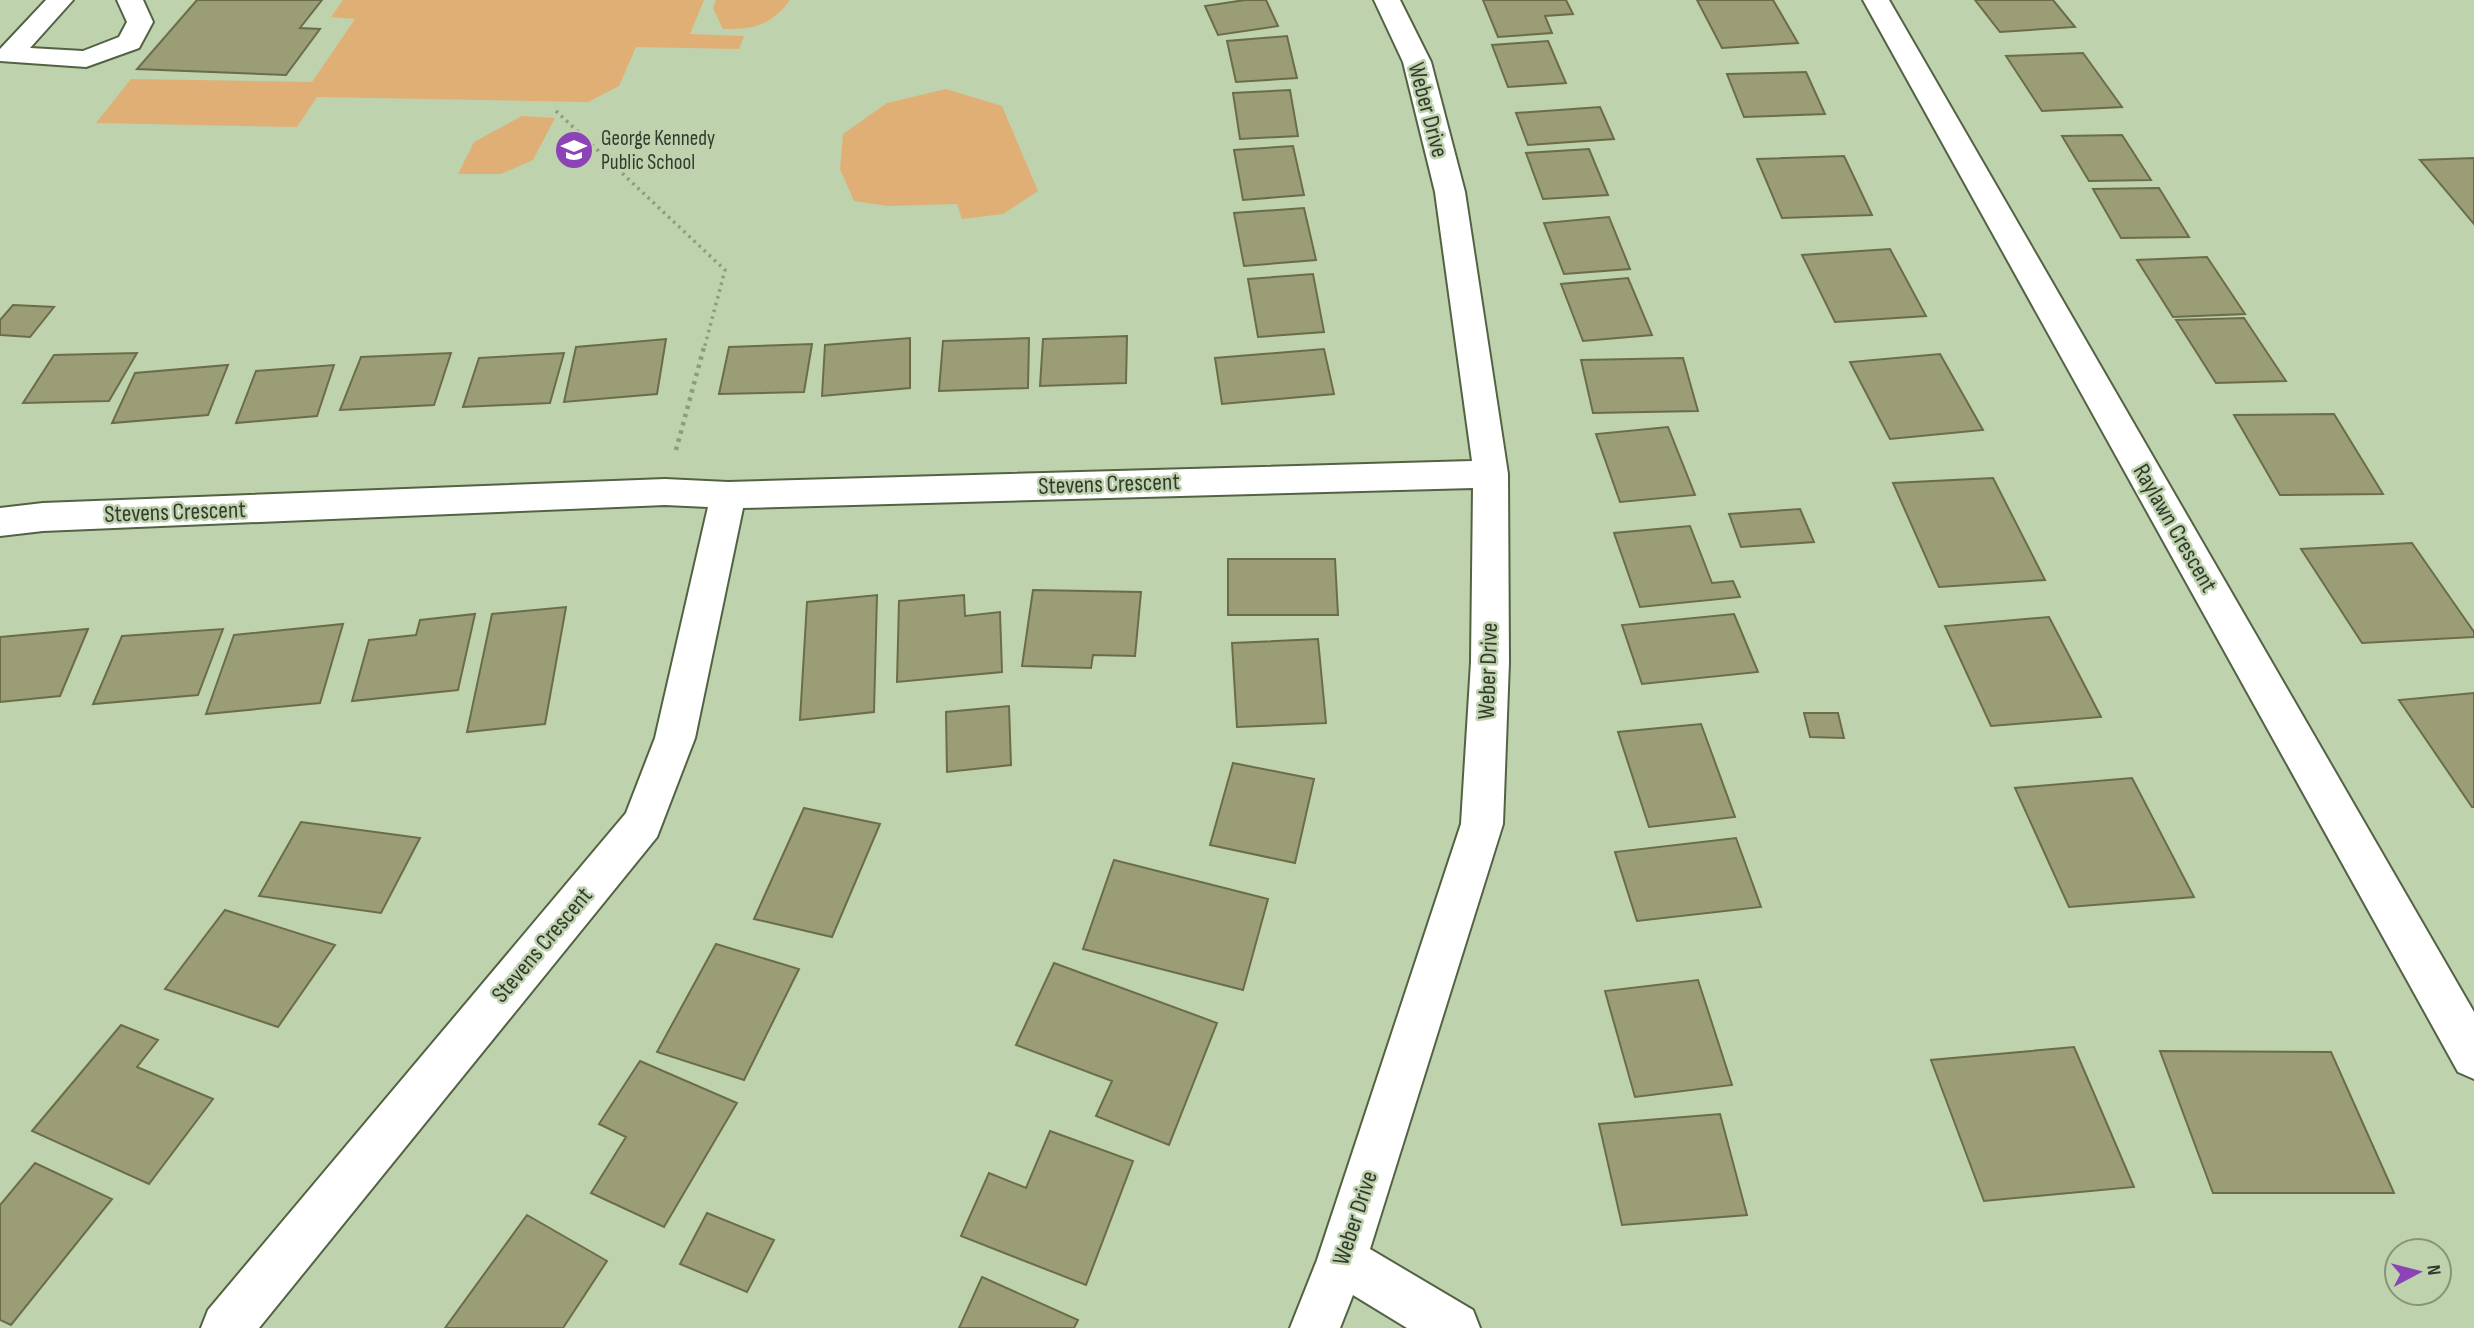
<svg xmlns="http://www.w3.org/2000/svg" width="2474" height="1328" font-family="'Sofia Sans Condensed',sans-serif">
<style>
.green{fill:#e0af75}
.building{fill:#9b9d77;stroke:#6b6d49;stroke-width:2}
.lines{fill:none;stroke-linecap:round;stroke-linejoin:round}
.minor-casing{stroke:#526243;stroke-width:4}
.path-far1{stroke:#8c9c7f;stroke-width:3.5;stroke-dasharray:2.5 4.5;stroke-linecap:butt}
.path{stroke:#8c9c7f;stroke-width:4.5;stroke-dasharray:3.5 5;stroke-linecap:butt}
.minor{fill:#fff;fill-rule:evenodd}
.labels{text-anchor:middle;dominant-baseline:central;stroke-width:5;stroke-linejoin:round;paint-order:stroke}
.far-poi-label{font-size:21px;fill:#333b2c;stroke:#bed2ae;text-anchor:start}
.street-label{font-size:24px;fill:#333b2c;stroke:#bed2ae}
</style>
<rect width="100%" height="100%" fill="#bed2ae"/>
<path class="green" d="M 343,0 L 704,0 L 690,34 L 744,36 L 739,49 L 636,47 L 619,86 L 588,102 L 317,97 L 297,127 L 96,123 L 131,79 L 312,82 L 355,19 L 331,17 Z
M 716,0 L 790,0 C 770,26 755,29 723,29 L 713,8 Z
M 946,89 L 1002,106 L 1038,191 L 1003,214 L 962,219 L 957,204 L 888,206 L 854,201 L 840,169 L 843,134 L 887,103 Z
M 522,116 L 555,118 L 533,160 L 501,174 L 458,174 L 474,142 Z"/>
<path class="building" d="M 197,0 L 322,0 L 300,28 L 320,29 L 286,75 L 137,69 Z
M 1245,0 L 1266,0 L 1278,26 L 1218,35 L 1205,6 Z
M 1483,0 L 1566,0 L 1573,14 L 1545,16 L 1552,33 L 1498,37 Z
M 1697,0 L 1773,0 L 1798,43 L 1722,48 Z
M 1975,0 L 2053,0 L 2075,27 L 2000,32 Z
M 1287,36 L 1297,78 L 1236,82 L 1227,41 Z
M 1548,41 L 1566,83 L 1508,87 L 1492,45 Z
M 2083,53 L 2122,107 L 2042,111 L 2006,56 Z
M 1806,72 L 1825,114 L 1744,117 L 1727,74 Z
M 1290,90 L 1298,136 L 1240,139 L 1233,93 Z
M 1600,107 L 1614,139 L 1528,145 L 1516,113 Z
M 2122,135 L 2151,180 L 2089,181 L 2062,136 Z
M 1293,146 L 1304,195 L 1243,200 L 1234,150 Z
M 1589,149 L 1608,195 L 1543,199 L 1526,153 Z
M 1844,156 L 1872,215 L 1782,218 L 1757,159 Z
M 2474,158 L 2474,224 L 2420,160 Z
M 2159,188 L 2189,237 L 2121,238 L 2093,189 Z
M 1304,208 L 1316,260 L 1244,266 L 1234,213 Z
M 1609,217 L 1630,269 L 1564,274 L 1544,223 Z
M 1890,249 L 1926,316 L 1835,322 L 1802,255 Z
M 2207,257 L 2245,314 L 2173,317 L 2137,260 Z
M 1313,274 L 1324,332 L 1258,337 L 1248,279 Z
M 1628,278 L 1652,335 L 1583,341 L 1561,284 Z
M 13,305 L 54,307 L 30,337 L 0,335 L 0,320 Z
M 2244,318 L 2286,381 L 2216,383 L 2176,320 Z
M 1127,336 L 1126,383 L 1040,386 L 1043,339 Z
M 910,338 L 910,388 L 822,396 L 825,345 Z
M 1029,338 L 1028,388 L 939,391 L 943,341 Z
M 666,339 L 657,394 L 564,402 L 576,347 Z
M 812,344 L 804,392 L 719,394 L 729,347 Z
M 1324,349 L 1334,394 L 1222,404 L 1215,358 Z
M 137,353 L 109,401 L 23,403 L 54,355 Z
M 451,353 L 434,405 L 340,410 L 361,357 Z
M 564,353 L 550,403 L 463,407 L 479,358 Z
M 1940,354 L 1983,430 L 1890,439 L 1850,362 Z
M 1683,358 L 1698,411 L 1593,413 L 1581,360 Z
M 228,365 L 208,415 L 112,423 L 135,373 Z
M 334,365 L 317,416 L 236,423 L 256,371 Z
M 2334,414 L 2383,494 L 2280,495 L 2234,415 Z
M 1668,427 L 1695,495 L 1620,502 L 1596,434 Z
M 1993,478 L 2045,580 L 1939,587 L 1893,483 Z
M 1800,509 L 1814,542 L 1741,547 L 1729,514 Z
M 1690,526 L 1712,583 L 1733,581 L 1740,597 L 1640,607 L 1614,533 Z
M 2412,543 L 2474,632 L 2474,637 L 2362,643 L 2301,549 Z
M 1228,559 L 1335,559 L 1338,615 L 1228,615 Z
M 1033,590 L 1141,592 L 1135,656 L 1093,655 L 1091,668 L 1022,666 Z
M 877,595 L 874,712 L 800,720 L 807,602 Z
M 964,595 L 965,616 L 1000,612 L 1002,672 L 897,682 L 899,601 Z
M 566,607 L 545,724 L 467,732 L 492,614 Z
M 475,614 L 458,690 L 352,701 L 369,640 L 416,635 L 420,620 Z
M 1734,614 L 1758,672 L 1642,684 L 1622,625 Z
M 2049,617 L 2101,717 L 1991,726 L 1945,626 Z
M 343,624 L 320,703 L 206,714 L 234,635 Z
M 88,629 L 60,696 L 0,702 L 0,637 Z
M 223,629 L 198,695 L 93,704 L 122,636 Z
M 1318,639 L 1326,723 L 1237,727 L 1232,643 Z
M 2474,693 L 2474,807 L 2472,807 L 2399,700 Z
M 1009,706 L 1011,765 L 947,772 L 946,712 Z
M 1804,713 L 1838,713 L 1844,738 L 1810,737 Z
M 1701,724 L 1735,817 L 1649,827 L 1618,732 Z
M 1233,763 L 1314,779 L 1295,863 L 1210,845 Z
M 2132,778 L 2194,897 L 2069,907 L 2015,788 Z
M 804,808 L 880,824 L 832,937 L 754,919 Z
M 301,822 L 420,838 L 381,913 L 259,896 Z
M 1736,838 L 1761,907 L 1637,921 L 1615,852 Z
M 1114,860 L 1268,899 L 1243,990 L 1083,949 Z
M 225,910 L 335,945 L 278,1027 L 165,989 Z
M 716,944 L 799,969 L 744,1080 L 657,1052 Z
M 1054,963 L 1217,1023 L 1169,1145 L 1096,1116 L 1112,1081 L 1016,1045 Z
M 1698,980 L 1732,1085 L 1635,1097 L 1605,991 Z
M 121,1025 L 158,1040 L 137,1067 L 213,1099 L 149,1184 L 32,1131 Z
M 2074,1047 L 2134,1187 L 1984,1201 L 1931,1060 Z
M 2160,1051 L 2331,1052 L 2394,1193 L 2213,1193 Z
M 640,1061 L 737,1103 L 664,1227 L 591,1193 L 626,1137 L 599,1124 Z
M 1720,1114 L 1747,1215 L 1622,1225 L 1599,1124 Z
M 1050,1131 L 1133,1161 L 1086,1285 L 961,1236 L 989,1173 L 1026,1188 Z
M 35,1163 L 112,1199 L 11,1325 L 0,1320 L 0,1205 Z
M 707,1213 L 774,1240 L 747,1292 L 680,1264 Z
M 527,1215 L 607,1261 L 563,1328 L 445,1328 Z
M 982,1277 L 1078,1320 L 1074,1328 L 959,1328 Z"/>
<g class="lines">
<defs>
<path id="minor" d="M 46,0 L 73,0 L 30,48 L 83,51 L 119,37 L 127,22 L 117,0 L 143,0 L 153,22 L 139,48 L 86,67 L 0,61 L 0,49 Z
M 1374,0 L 1400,0 L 1431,62 L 1465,192 L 1508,474 L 1509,662 L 1503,824 L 1370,1249 L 1473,1310 L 1480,1328 L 1407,1328 L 1353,1295 L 1340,1328 L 1290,1328 L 1317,1260 L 1461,824 L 1471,662 L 1473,488 L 743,508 L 695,738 L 657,837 L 259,1328 L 201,1328 L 208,1310 L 626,813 L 655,738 L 708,507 L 665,505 L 43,531 L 0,536 L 0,508 L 43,503 L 665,479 L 728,482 L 1472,461 L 1435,192 L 1403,62 Z
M 1863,0 L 1889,0 L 2474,1012 L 2474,1079 L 2458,1072 Z"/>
</defs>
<use href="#minor" class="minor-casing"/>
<path class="path-far1" d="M 556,111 L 725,270 L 704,349"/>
<path class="path" d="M 676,450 L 704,347"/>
<use href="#minor" class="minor"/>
</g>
<defs>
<symbol id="school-disc" viewBox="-11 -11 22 22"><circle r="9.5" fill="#8b43b6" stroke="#bed2ae"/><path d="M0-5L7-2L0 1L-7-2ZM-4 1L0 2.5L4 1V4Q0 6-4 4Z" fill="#fff"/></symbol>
</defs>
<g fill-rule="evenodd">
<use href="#school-disc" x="552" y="128" width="44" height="44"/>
</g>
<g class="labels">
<g class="far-poi-label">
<text x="601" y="138">George Kennedy<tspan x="601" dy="24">Public School</tspan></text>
</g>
<g class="street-label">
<text transform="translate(1428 110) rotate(75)">Weber Drive</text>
<text transform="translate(1109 484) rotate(-2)">Stevens Crescent</text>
<text transform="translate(175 512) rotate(-2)">Stevens Crescent</text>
<text transform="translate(2175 528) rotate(60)">Raylawn Crescent</text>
<text transform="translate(1488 671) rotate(-88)">Weber Drive</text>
<text transform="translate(542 945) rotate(-50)">Stevens Crescent</text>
<text transform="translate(1355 1218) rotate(-72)">Weber Drive</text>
</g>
</g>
<g transform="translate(2418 1272) rotate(83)"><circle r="33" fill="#bed2ae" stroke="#86967a" stroke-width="2"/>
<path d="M0-5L12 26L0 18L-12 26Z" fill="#8b43b6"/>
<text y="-10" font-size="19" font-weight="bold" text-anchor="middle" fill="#333b2c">N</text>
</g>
</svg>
